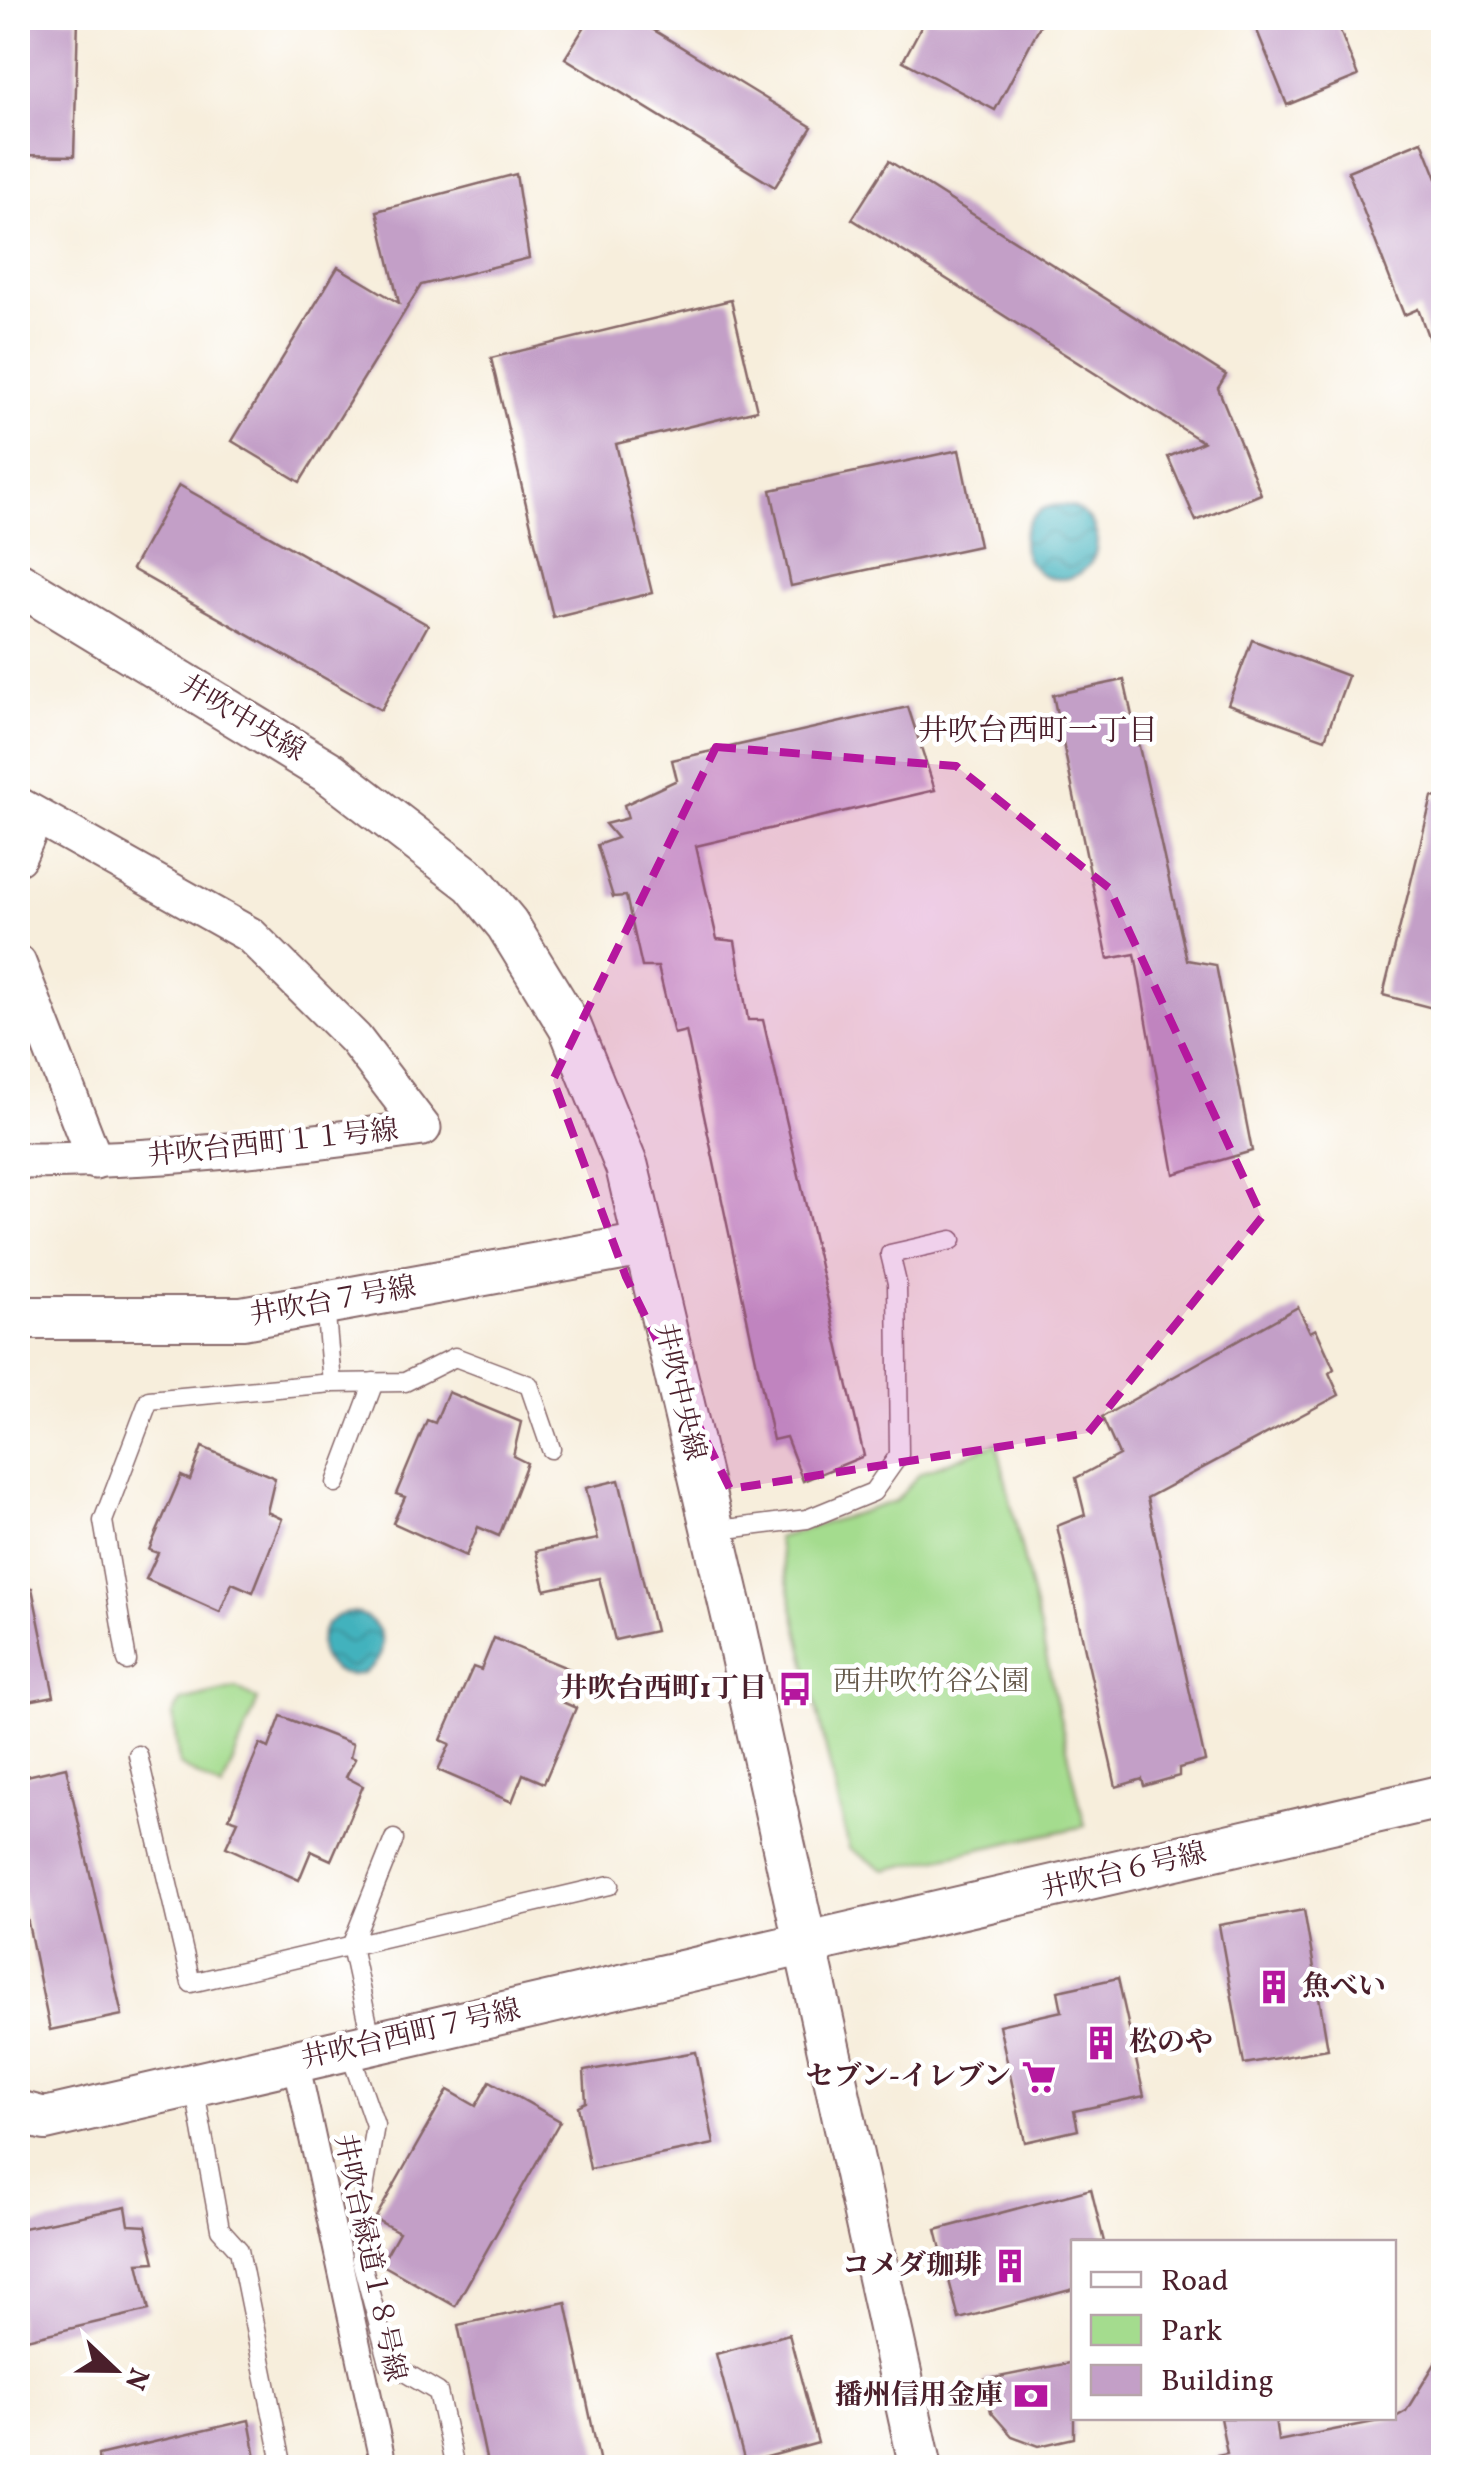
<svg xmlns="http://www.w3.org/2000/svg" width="1461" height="2485" viewBox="0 0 1461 2485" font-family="Vollkorn,'Noto Serif JP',serif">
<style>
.green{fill:#a4dc8e;stroke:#777e5c;stroke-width:2.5}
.water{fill:url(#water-waves);stroke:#466874;stroke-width:2.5}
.building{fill:#c39fc7}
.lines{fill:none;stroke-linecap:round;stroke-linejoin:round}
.service-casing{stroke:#876769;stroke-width:21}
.pedestrian-casing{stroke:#876769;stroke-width:29}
.minor-casing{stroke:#876769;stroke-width:39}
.tertiary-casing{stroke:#876769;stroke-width:46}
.service{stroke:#fff;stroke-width:18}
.pedestrian{stroke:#fff;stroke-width:25}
.minor{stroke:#fff;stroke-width:35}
.tertiary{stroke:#fff;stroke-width:42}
.marked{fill:#b5179e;fill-opacity:0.2;stroke:#b5179e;stroke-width:8;stroke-dasharray:20 12;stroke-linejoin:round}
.labels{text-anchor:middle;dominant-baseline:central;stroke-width:9;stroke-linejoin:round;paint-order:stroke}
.street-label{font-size:28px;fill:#4a1f2b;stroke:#fff}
.park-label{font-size:28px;fill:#655849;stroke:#fff}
.poi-label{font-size:28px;font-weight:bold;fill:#4a1f2b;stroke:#fff;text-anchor:end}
.neighbourhood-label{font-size:30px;fill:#4a1f2b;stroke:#fff}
</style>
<defs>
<pattern id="water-waves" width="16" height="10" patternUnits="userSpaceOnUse" patternTransform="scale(2.5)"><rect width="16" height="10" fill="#43b2bd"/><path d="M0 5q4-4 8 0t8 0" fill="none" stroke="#3a909a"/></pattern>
</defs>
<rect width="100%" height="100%" fill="#fff"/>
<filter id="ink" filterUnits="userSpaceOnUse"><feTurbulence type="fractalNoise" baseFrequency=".01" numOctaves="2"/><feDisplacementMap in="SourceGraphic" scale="20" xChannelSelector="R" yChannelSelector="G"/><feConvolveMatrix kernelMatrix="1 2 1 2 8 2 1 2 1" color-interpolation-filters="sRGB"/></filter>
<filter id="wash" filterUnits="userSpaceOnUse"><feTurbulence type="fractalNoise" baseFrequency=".0048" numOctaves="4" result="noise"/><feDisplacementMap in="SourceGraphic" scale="40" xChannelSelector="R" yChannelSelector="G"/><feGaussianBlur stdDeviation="2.25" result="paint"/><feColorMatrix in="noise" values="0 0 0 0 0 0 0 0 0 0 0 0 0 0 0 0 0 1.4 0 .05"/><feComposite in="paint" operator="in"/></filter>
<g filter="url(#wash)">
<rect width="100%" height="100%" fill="#f7eedc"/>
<g class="green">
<polygon points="997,1443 1085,1826 885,1870 849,1848 777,1538 896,1501 920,1473"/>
<polygon points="236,1688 258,1700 222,1789 179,1765 173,1715 181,1701"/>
</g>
<g class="water">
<circle cx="1060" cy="542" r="37"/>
<circle cx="351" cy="1644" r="31"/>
</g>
<g id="blocks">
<g class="building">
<polygon points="18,18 78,18 74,156 18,155"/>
<polygon points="590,18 634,18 812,127 775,187 565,58"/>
<polygon points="926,18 1044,18 995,110 903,61"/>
<polygon points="1252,18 1335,18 1358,76 1287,105"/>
<polygon points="1422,141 1444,196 1444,368 1440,369 1418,309 1404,315 1348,171"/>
<polygon points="889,161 1226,375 1218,388 1261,494 1196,521 1168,457 1203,442 852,219"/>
<polygon points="516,174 529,258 421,285 300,482 232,441 338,267 399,303 377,211"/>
<polygon points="731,300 757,410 616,444 652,593 553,617 491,358"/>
<polygon points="959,450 979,546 791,586 771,490"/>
<polygon points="179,485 428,625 381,710 132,569"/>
<polygon points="1252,640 1348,676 1325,739 1228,704"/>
<polygon points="1124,680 1187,960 1216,965 1252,1151 1174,1174 1135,954 1108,959 1053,695"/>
<polygon points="908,707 935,790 696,846 717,939 735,941 748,1020 763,1020 864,1456 803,1481 786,1437 773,1440 686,1031 674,1034 658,967 642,967 626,896 613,897 597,845 617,838 605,824 628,818 624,805 677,780 672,760"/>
<polygon points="1432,797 1444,799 1444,1011 1383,995"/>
<polygon points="1298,1307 1310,1332 1316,1329 1334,1369 1329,1373 1339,1395 1147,1498 1205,1761 1179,1768 1179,1776 1144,1786 1142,1779 1116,1787 1057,1526 1085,1515 1076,1478 1119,1455 1102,1417"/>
<polygon points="448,1392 521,1422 513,1456 527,1463 499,1536 478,1527 466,1556 393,1523 405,1497 396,1494 427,1420 435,1423"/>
<polygon points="202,1447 275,1478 267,1512 282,1519 253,1592 232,1583 220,1612 146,1579 158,1553 149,1550 181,1476 190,1480"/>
<polygon points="619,1480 655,1631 615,1640 599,1578 545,1590 536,1551 598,1539 586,1488"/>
<polygon points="32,1588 54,1696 18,1703 18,1589"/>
<polygon points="494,1638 572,1670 558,1700 576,1708 544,1783 523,1774 512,1802 438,1770 450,1744 441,1740 473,1667 481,1670"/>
<polygon points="281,1716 353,1744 350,1757 355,1759 346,1777 363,1786 331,1860 311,1851 299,1880 226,1847 238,1821 229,1818 260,1744 269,1748"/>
<polygon points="66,1767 122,2015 50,2030 18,1874 18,1778"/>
<polygon points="1304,1910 1328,2049 1244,2064 1219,1925"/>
<polygon points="1118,1978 1144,2096 1074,2111 1078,2130 1025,2142 999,2025 1062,2011 1058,1991"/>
<polygon points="696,2052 714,2144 590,2169 578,2106 586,2102 584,2071"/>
<polygon points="490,2081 560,2121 455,2306 381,2264 399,2232 375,2219 448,2090 476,2106"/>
<polygon points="1091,2189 1104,2242 1074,2242 1074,2289 959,2319 936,2230"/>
<polygon points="126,2207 129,2225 146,2226 155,2262 138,2263 149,2310 18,2341 18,2229"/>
<polygon points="566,2302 601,2468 488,2468 458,2325"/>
<polygon points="789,2334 818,2443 745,2463 716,2354"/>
<polygon points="1444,2349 1444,2468 1219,2468 1217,2455 1227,2453 1220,2418 1275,2418 1278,2441 1394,2418 1406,2411"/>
<polygon points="1074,2362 1074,2438 1039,2446 1012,2436 991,2412 984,2380"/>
<polygon points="249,2420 258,2468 99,2468 98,2455"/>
</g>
</g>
</g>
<g filter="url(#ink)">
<use href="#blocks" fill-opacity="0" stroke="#876769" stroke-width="2.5"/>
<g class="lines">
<g class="service-casing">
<g id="service">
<polyline points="325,1304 332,1383"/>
<polyline points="336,1483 374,1382"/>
<polyline points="711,1531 807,1519 873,1492 899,1455 897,1283 890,1254 952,1240"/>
<polyline points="127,1661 103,1521 149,1400 332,1383 405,1382 455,1357 529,1385 551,1449"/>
<polyline points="138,1755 191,1983 610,1885"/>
<polyline points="372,2043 351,1946 394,1839"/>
<polyline points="349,2050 375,2125 359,2219 361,2260 389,2363 438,2392 455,2468"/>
<polyline points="194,2085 220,2229 239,2250 283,2468"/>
</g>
</g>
<g class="pedestrian-casing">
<polyline id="pedestrian" points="296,2062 384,2468"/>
</g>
<g class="minor-casing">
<g id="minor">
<path d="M18,805L250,935L355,1039L423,1128C288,1147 154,1161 18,1161"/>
<polyline points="18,857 36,816"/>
<polyline points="18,963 95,1161"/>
</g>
</g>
<g class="tertiary-casing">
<g id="tertiary">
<polyline points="18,583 330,773 473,883 507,924 570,1027 627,1167 733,1616 921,2468"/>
<polyline points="18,1318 242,1318 644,1245"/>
<polyline points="18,2112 45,2119 1444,1796"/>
</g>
</g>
<use href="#service" class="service"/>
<use href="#pedestrian" class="pedestrian"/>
<use href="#minor" class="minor"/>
<use href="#tertiary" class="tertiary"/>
</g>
</g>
<path class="marked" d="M716,747L956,766L1109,888L1262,1217L1088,1433L730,1489L626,1277L553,1080Z"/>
<defs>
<g id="bus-bare" transform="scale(2.7)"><path d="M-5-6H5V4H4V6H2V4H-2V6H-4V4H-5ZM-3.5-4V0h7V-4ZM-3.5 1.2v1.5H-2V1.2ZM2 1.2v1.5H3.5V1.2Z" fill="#b5179e" stroke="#fff" stroke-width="2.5" paint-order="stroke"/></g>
<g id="building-bare" transform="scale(2.7)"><path d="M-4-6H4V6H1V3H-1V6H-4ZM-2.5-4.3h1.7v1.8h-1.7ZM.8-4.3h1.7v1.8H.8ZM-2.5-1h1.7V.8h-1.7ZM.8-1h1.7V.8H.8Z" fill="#b5179e" stroke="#fff" stroke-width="2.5" paint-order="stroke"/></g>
<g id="supermarket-bare" transform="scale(2.7)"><path d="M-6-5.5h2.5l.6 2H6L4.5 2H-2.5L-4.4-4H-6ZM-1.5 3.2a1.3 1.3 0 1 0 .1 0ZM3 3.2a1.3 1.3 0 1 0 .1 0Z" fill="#b5179e" stroke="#fff" stroke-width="2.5" paint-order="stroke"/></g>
<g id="bank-bare" transform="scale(2.7)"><path d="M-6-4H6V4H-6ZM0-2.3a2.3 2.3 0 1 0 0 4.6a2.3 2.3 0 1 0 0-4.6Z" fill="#b5179e" stroke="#fff" stroke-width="2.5" paint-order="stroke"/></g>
</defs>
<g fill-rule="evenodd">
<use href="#bus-bare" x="795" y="1689"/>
<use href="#building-bare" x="1274" y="1987"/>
<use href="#building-bare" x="1101" y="2043"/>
<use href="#supermarket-bare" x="1039" y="2077"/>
<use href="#building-bare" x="1010" y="2266"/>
<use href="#bank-bare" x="1031" y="2396"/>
</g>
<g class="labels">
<g class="street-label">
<text transform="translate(242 719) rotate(31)">井吹中央線</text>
<text transform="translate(273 1144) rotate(-6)">井吹台西町１１号線</text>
<text transform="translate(333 1302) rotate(-10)">井吹台７号線</text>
<text transform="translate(679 1392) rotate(77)">井吹中央線</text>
<text transform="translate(1124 1872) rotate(-13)">井吹台６号線</text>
<text transform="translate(411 2035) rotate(-13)">井吹台西町７号線</text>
<text transform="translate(369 2258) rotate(78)">井吹台緑道１８号線</text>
</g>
<g class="park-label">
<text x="931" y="1682">西井吹竹谷公園</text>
</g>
<g class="poi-label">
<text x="767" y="1689">井吹台西町1丁目</text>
<text x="1302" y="1987" text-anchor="start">魚べい</text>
<text x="1129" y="2043" text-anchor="start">松のや</text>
<text x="1011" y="2077">セブン-イレブン</text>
<text x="982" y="2266">コメダ珈琲</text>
<text x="1003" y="2396">播州信用金庫</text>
</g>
<g class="neighbourhood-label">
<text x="1038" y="732">井吹台西町一丁目</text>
</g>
</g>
<rect width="1461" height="2485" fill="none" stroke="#fff" stroke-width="60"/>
<rect x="1071" y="2240" width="325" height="180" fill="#ffffff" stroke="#b7a5aa" stroke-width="2.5"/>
<rect x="1091" y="2272" width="50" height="15" fill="#ffffff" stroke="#b7a5aa" stroke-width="2.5"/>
<text x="1161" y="2290" font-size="30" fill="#4a1f2b">Road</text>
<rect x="1091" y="2315" width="50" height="30" fill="#a4dc8e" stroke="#b7a5aa" stroke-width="2.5"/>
<text x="1161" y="2340" font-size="30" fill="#4a1f2b">Park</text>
<rect x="1091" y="2365" width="50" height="30" fill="#c39fc7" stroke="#b7a5aa" stroke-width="2.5"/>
<text x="1161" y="2390" font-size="30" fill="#4a1f2b">Building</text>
<g transform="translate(115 2370) rotate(112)" stroke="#ffffff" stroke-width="8" paint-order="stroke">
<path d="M0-8L18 38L0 25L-18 38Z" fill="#4a1f2b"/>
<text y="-15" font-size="28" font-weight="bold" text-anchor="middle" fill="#4a1f2b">N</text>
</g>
</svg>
